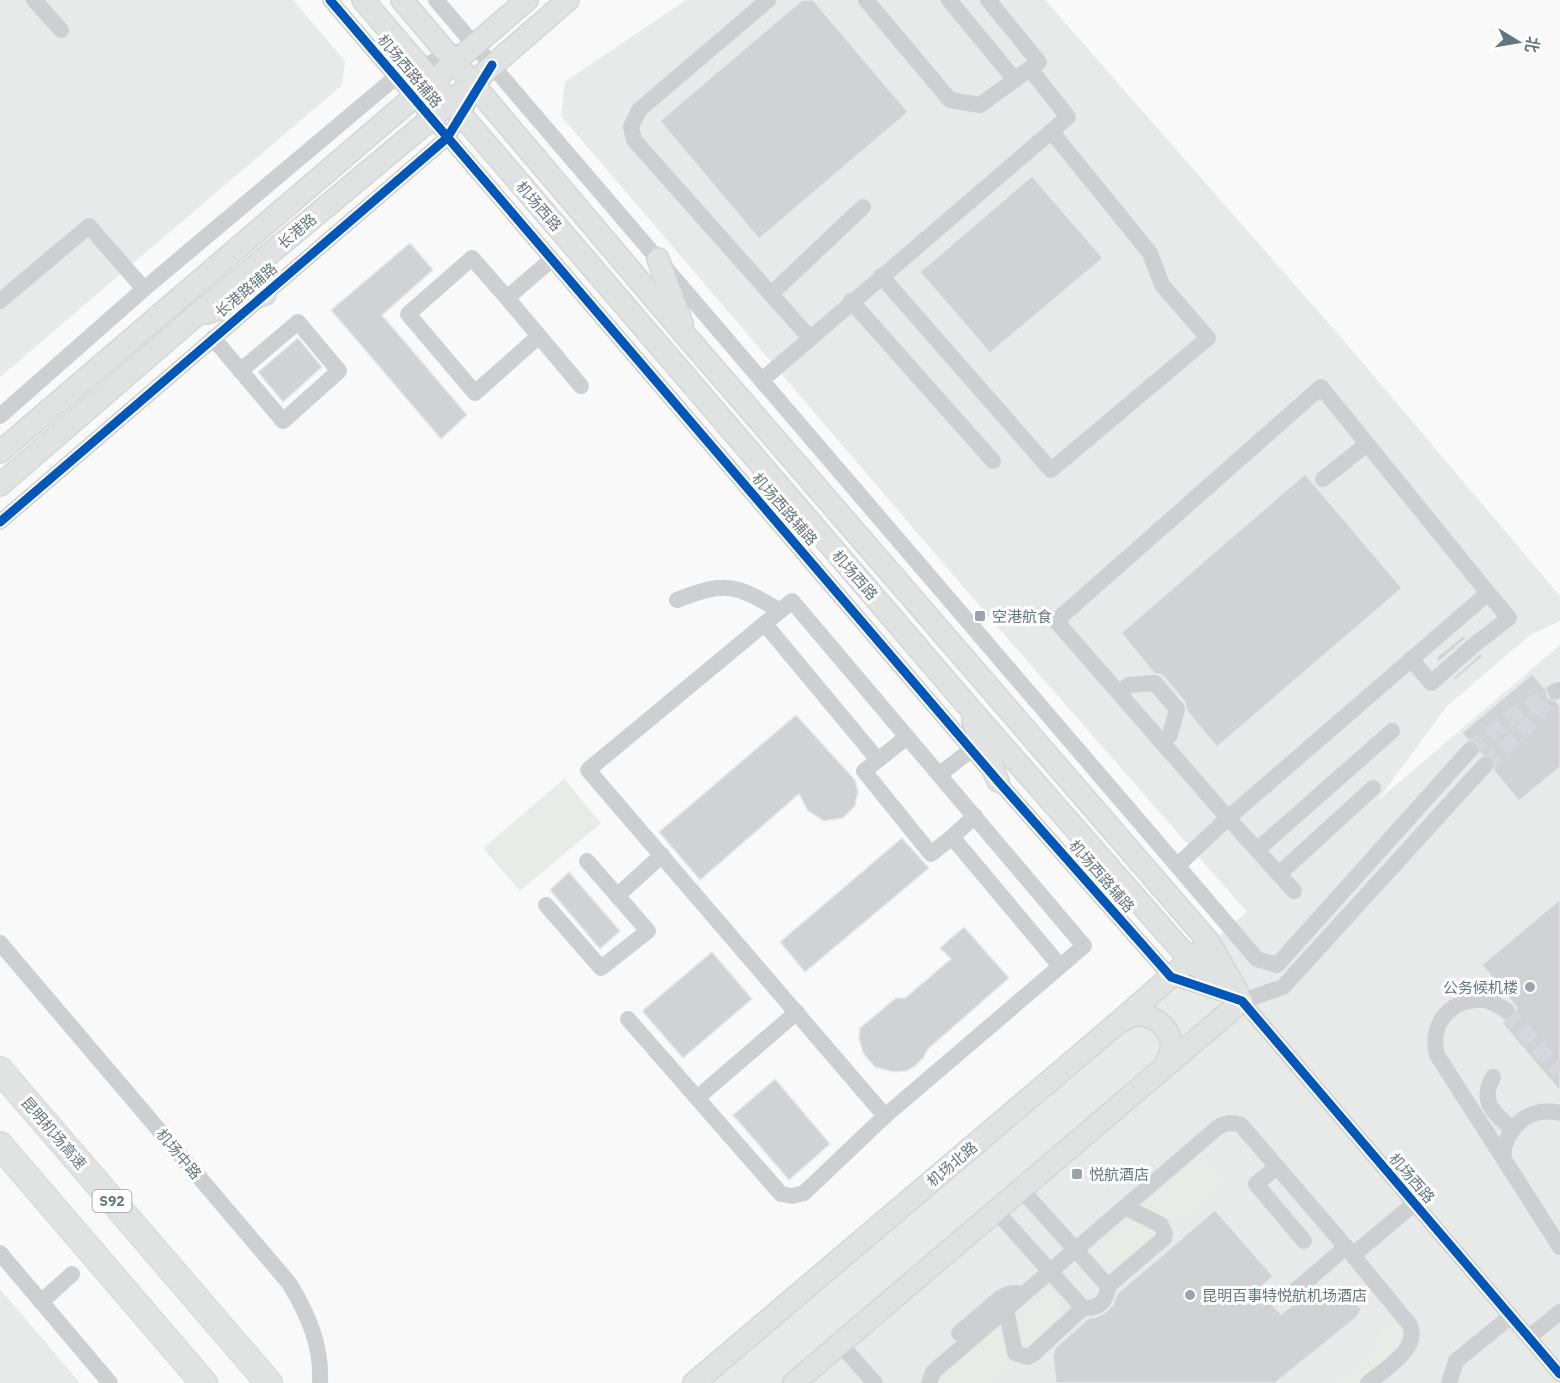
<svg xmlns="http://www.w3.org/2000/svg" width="1560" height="1383" viewBox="0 0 1560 1383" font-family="'IBM Plex Sans','Noto Sans SC',sans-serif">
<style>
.built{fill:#e8e9e9}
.green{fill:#e8ebe6}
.building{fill:#d0d2d3;stroke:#e8e8e8;stroke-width:1.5}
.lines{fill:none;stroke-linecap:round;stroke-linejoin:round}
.minor-tunnel{stroke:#d4d8dc;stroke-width:16;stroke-dasharray:16 8;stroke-linecap:butt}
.major-casing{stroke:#d5d6d7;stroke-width:24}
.highway-casing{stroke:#d5d6d6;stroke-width:28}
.minor{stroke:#cecfd0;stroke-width:16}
.major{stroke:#e1e2e2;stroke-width:21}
.highway{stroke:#e1e2e2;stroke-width:26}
.cycleway-casing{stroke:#fff;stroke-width:13}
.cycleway{stroke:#0057b8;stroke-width:9}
.poi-dot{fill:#99a4ac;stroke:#fff;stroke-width:2}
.labels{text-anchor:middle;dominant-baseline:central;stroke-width:6;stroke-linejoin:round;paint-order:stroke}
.shield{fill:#fff;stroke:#939fa8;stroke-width:1.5}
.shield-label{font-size:14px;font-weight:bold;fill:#657683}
.street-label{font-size:15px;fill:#657683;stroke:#fff}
.poi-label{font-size:15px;fill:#657683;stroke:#fff;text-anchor:start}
</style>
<rect width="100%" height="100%" fill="#f9f9f9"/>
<g class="built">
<polygon points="0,0 293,0 345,61 342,85 0,377"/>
<polygon points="686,0 1045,0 1345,342 1560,596 1560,621 1530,635 1447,706 1377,801 1560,645 1560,1383 689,1383 1247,912 1002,632 561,116 565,82"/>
<polygon points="0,1289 80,1383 0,1383"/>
</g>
<g class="green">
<polygon points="564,779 601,823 520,891 483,848"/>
<path d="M1199,1151L1226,1182C1199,1206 1181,1235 1143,1208V1200Z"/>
<polygon points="1126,1221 1151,1227 1157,1233 1121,1267 1097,1262 1092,1257 1093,1248"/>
<path d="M1049,1291L1055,1294C1056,1300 1060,1308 1059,1314C1058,1323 1032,1346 1024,1345C1006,1327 1029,1295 1049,1291Z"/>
<polygon points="1387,1323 1400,1324 1404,1328 1401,1347 1359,1383 1332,1383 1374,1353 1381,1326"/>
<polygon points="998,1330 1004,1335 1008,1363 1002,1371 987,1383 938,1383 940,1376 994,1331"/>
</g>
<g class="building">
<polygon points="802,0 813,0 908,112 759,239 660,121"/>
<polygon points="1032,176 1103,258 990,353 920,272"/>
<polygon points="410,243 433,270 382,315 467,415 441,439 331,310"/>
<polygon points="298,338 322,367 283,402 258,372"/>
<polygon points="1305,474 1402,588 1217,747 1187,711 1185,702 1163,676 1154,673 1121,633"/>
<polygon points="1464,635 1466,638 1439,662 1436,658"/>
<polygon points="1480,654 1483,656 1455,680 1453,678"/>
<polygon points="1532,674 1546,690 1548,698 1556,701 1560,706 1560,767 1519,801 1494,771 1495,762 1492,758 1487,755 1481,755 1477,743 1468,740 1462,733"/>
<polygon points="796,715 855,780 858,791 855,806 843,818 824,821 808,811 799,794 700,880 659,832"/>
<polygon points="902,838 929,868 805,972 780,942"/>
<polygon points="569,872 620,931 600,949 550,890"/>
<polygon points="1560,899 1560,1091 1501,1022 1512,1019 1517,1008 1482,965"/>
<polygon points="964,927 1009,978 928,1049 923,1058 914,1067 906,1071 893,1072 875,1067 863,1053 859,1038 860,1028 896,998 905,998 951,959 940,948"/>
<polygon points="712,952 752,999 683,1058 642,1011"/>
<polygon points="775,1079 830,1144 789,1180 733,1115"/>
<polygon points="1215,1210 1273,1276 1259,1289 1281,1314 1315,1288 1355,1302 1361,1309 1357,1317 1275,1383 1056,1383 1053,1356 1055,1348 1089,1318 1097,1317 1107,1311 1113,1305 1117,1294"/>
</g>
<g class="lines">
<g class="minor-tunnel">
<polyline points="1470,750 1512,716 1556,691"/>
<polyline points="1485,765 1524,730 1547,701"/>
<polyline points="1506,1010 1560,1073"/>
</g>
<g class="major-casing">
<g id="major">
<polyline points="363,0 966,704 1190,960 1242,1001"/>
<polyline points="402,0 687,337 1209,942 1238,993"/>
<polyline points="658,259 682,323"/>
<polyline points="206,313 265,294"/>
<polyline points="0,452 527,0"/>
<polyline points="0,485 194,317 431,119 568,0"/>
<polyline points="973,721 998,781"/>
<path d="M1122,1021C1126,1019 1131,1016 1135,1015C1151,1013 1168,1026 1171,1041C1173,1051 1168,1060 1163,1068"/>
<polyline points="694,1383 1120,1021 1200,951"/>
<polyline points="794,1383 1242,1001"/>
</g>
</g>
<g class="highway-casing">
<g id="highway">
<polyline points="0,1070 269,1383"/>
<polyline points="0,1145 204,1383"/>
</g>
</g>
<g class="minor">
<polyline points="34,0 61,30"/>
<polyline points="330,0 998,781 1171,977 1231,997"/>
<polyline points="436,0 1257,959 1277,965 1470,750"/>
<polyline points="768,0 639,110 631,127 634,140 809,337"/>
<polyline points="866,0 950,100 980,105 1039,62 988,0"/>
<polyline points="949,0 1015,80"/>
<polyline points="881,276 1051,470 1208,338 1162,285 1150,253 1051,131"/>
<polyline points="771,294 863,207"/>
<polyline points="507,298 539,336 475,393 408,314 472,258 507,298 551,260"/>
<polyline points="0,301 89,226 144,289"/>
<polyline points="851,301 993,461"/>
<polyline points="539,336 581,386"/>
<polyline points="213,338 283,421 339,371 298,322 240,371"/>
<polyline points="762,380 1068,117 1030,69"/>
<polyline points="0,416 144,289 396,77 457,52"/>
<polyline points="1323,479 1367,444"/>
<polyline points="0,522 447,138 484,79"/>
<path d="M677,600C725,581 736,584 780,611"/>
<polygon points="792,601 1084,946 885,1116 588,770"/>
<polyline points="765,624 878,760 907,737"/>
<polyline points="1411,659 1431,683 1474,645 1509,618 1488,593"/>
<polyline points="1556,691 1560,690"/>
<polyline points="1119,693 1129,685 1155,683 1177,709 1170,735 1162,742"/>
<polyline points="878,760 864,771 931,854 952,837"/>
<polyline points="940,774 972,749"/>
<polyline points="975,816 952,837 1060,966"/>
<polyline points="1257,850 1392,731"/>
<polyline points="1178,865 1228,818 1056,621 1321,387 1488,593 1228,818 1294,891"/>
<polyline points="1279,874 1373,788"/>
<polyline points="617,896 662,855"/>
<polyline points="546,905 601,968 648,931 587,861"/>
<path d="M0,943L289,1283C308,1314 322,1346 320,1383"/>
<polyline points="1242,1001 1560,1374"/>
<polyline points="1242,1001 1283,987 1485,765"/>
<path d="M1506,1010C1499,1006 1492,1001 1484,1000C1451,998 1429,1023 1437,1055L1560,1247"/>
<polyline points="628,1019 781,1194 792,1196 804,1193 885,1116"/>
<path d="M1493,1077C1479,1102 1494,1113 1512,1129"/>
<polyline points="697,1098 797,1012"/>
<path d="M1503,1156C1506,1126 1530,1106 1560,1113"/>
<polyline points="1277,1167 1256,1184 1304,1241"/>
<path d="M996,1211L1083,1308C1099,1309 1107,1301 1108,1286L1021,1189"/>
<polyline points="0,1253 110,1383"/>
<polyline points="1353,1255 1415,1203"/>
<polyline points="1108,1286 1164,1238 1165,1234 1161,1225 1125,1207"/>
<polyline points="1288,1297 1346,1247"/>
<polyline points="41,1302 72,1274"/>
<polyline points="1006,1309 1015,1353 1027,1357 1033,1354 1083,1308"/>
<polyline points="959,1333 1000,1298 1008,1294 1017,1293"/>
<polyline points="1529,1337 1560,1312"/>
<polyline points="840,1344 875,1383"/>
<path d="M929,1383L933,1372L1217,1128C1226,1122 1231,1122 1241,1125L1346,1247L1410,1325C1420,1349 1385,1369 1368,1383"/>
<polyline points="1449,1383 1456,1361 1511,1316"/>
</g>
<use href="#major" class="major"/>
<use href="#highway" class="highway"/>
<g class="cycleway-casing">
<g id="cycleway">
<polyline points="330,0 998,781 1171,977 1242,1001 1560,1374"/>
<polyline points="0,522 447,138 492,65"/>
</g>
</g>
<use href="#cycleway" class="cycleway"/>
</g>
<g class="poi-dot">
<rect x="974" y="610" width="12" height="12" rx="3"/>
<circle cx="1530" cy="987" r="6"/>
<rect x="1071" y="1168" width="12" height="12" rx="3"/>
<circle cx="1190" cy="1295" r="6"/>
</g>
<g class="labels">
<rect class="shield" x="92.5" y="1190" width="39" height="22" rx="4.5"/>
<g class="shield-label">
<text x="112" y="1201">S92</text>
</g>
<g class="street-label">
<text transform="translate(410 71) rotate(50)">机场西路辅路</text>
<text transform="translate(539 206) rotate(49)">机场西路</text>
<text transform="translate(297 231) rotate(-40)">长港路</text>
<text transform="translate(246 290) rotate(-40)">长港路辅路</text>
<text transform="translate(785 509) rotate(49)">机场西路辅路</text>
<text transform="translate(855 575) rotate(49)">机场西路</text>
<text transform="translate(1102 876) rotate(49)">机场西路辅路</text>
<text transform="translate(54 1133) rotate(49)">昆明机场高速</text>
<text transform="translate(179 1154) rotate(50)">机场中路</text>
<text transform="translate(952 1164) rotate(-40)">机场北路</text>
<text transform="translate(1412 1178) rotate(49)">机场西路</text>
</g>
<g class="poi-label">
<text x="992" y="616">空港航食</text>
<text x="1518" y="987" text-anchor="end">公务候机楼</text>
<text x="1089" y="1174">悦航酒店</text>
<text x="1202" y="1295">昆明百事特悦航机场酒店</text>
</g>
</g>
<g transform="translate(1518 42) rotate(101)" stroke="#ffffff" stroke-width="4.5" paint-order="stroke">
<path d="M0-4.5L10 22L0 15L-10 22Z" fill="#657683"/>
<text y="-9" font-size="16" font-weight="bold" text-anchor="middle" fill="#657683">北</text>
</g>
</svg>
